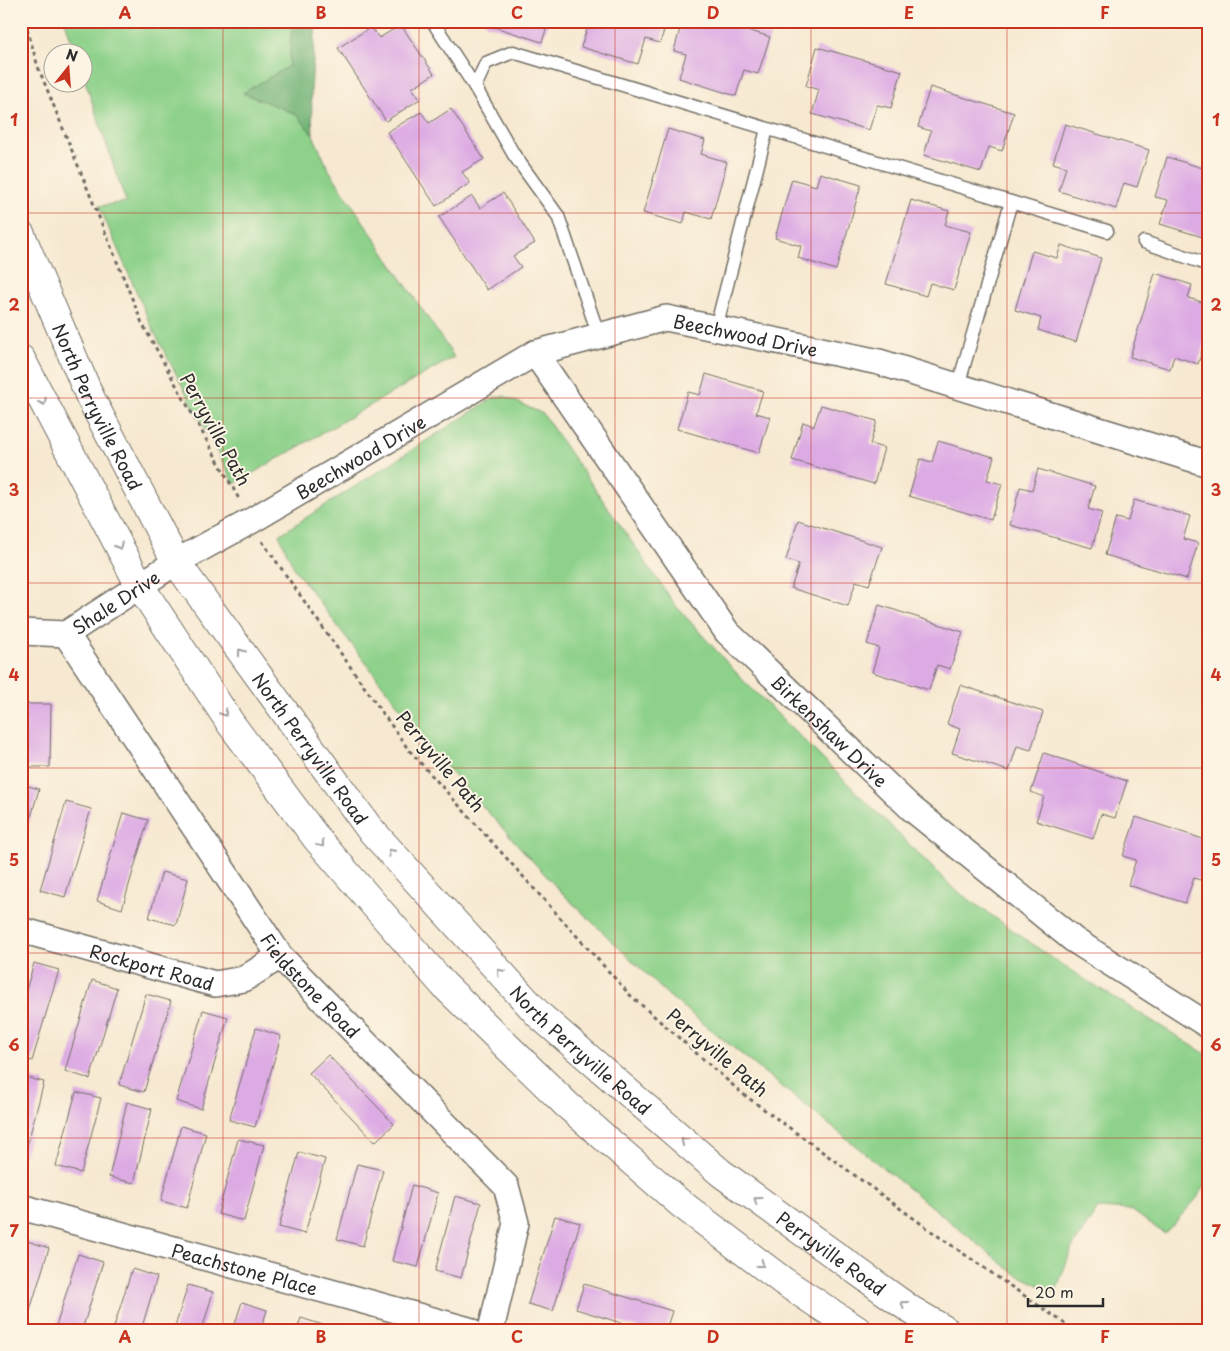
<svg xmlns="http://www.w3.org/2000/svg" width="1230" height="1351" viewBox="0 0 1230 1351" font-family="'Playpen Sans',sans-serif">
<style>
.green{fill:#8dd18a;stroke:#5c7e5a}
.forest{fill:#72b376;stroke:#4e6f50}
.building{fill:#ddabe4}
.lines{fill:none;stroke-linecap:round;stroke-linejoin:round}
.service-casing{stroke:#726e65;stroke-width:15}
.minor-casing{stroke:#726e65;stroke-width:28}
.secondary-casing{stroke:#726e65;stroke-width:30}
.path{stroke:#726e65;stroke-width:3;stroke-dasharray:4 4;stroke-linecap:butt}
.service{stroke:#fff;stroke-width:12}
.minor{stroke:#fff;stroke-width:25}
.secondary{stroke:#fff;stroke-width:28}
.oneway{stroke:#a0a0a0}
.grid{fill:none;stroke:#c8321e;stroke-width:1;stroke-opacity:0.55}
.labels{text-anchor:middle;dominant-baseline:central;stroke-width:4;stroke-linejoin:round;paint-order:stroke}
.street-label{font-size:18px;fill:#2b2b2b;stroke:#fcf5e5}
.neatline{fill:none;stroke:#c8321e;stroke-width:2}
.grid-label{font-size:16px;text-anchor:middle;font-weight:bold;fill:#c8321e}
</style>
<rect width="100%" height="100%" fill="#fcf5e5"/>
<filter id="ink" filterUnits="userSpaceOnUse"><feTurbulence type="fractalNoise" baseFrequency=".02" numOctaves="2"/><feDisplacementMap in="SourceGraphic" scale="10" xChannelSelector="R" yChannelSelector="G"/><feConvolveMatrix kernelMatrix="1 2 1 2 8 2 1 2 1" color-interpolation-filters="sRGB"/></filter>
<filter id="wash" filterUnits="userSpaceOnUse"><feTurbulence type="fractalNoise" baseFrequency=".0096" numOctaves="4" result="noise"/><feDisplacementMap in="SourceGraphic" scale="20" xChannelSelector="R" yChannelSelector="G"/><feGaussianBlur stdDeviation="1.12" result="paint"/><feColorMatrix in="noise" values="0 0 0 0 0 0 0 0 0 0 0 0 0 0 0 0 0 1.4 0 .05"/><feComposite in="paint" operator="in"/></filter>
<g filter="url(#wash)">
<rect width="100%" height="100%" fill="#f7e9d1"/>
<g class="green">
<polygon points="65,21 293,21 289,66 243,93 296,114 313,135 329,170 454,357 234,484 154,332 99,206 126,202 83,75 82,52 75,52"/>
<polygon points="504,396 543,414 676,606 742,679 954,889 1065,967 1209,1056 1209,1180 1197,1198 1165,1234 1131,1210 1098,1208 1072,1248 1055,1293 1014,1273 669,996 561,892 439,759 295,570 279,535 493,398"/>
</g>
<polygon class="forest" points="292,21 316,21 311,90 313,135 296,114 243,93 289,66"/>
<g id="blocks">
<g class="building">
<polygon points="486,21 549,21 542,42 485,24"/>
<polygon points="585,21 667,21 660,43 646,39 638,64 581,47 589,23"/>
<polygon points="682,21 718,21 770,37 758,74 744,70 736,96 679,78 686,54 674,51"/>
<polygon points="401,25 434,74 412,88 420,99 386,121 338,48 371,27 379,38"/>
<polygon points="817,47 902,71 891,108 877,105 869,130 812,114 819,90 806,86"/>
<polygon points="930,87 1014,113 1002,151 989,147 981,172 924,155 931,131 918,127"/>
<polygon points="451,109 484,159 462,172 470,183 436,206 387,132 421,112 429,123"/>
<polygon points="1065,124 1149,150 1137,187 1124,183 1116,209 1059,191 1066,167 1053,163"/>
<polygon points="668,129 705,140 701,154 727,162 711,219 686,212 683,224 643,213"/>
<polygon points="1167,157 1209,170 1209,239 1160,224 1168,200 1155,197"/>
<polygon points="820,173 861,185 836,270 798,258 801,246 775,238 792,179 816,186"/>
<polygon points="503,193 535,243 513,256 521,267 487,290 439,217 472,196 480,208"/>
<polygon points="911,200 949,211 945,225 971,232 954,290 930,283 926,296 886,284"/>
<polygon points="1061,245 1101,258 1076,342 1038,330 1041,318 1015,310 1032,251 1057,258"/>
<polygon points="1155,273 1192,285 1188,298 1209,304 1209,327 1198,364 1174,356 1170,369 1130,357"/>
<polygon points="706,374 763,391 756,413 770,417 759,453 677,429 688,392 700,395"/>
<polygon points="821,405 877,421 870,444 884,448 874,484 792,460 803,422 814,426"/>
<polygon points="938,441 994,457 987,480 1002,484 991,520 909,496 920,459 932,462"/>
<polygon points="1038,469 1095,486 1088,509 1102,513 1092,548 1010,525 1020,487 1032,490"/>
<polygon points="1134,500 1190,516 1183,539 1198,543 1187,579 1105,555 1116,518 1128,521"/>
<polygon points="798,520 882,547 869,585 856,581 848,606 791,588 799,564 786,560"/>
<polygon points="1208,564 1209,564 1209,584 1203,582"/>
<polygon points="879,605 963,632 950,669 937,665 929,690 872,672 879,648 867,644"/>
<polygon points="960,685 1043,712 1031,750 1017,746 1009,771 952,753 960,729 947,724"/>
<polygon points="22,704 51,704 50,767 21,767"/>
<polygon points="1044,753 1127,781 1115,818 1101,814 1093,839 1036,821 1044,797 1031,792"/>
<polygon points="21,784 39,789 22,848 21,848"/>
<polygon points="66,802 91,809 65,897 40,890"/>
<polygon points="123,813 148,820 122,909 97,901"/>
<polygon points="1136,817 1209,841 1207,882 1194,878 1185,903 1128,885 1136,860 1123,856"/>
<polygon points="162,872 188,879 176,925 149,918"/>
<polygon points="34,963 59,970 32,1061 21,1058 21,1007"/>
<polygon points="92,980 117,988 90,1079 65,1071"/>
<polygon points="146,994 171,1001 144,1092 119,1085"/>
<polygon points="203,1010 228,1017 201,1109 176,1101"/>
<polygon points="256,1028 281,1036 255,1127 229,1120"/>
<polygon points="328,1055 394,1124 375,1142 309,1073"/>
<polygon points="21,1076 44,1082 24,1157 21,1156"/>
<polygon points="76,1092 101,1098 81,1173 56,1166"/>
<polygon points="127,1102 152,1109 134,1183 109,1177"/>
<polygon points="181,1126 206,1133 187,1208 161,1201"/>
<polygon points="238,1139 264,1145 244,1221 218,1214"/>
<polygon points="299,1152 325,1159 305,1234 279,1227"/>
<polygon points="357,1164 383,1170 363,1246 337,1239"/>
<polygon points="412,1185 438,1193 418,1267 392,1261"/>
<polygon points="455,1196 481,1203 461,1278 435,1271"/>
<polygon points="555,1216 580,1223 553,1311 528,1304"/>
<polygon points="24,1240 49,1248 24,1330 21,1330 21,1248"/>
<polygon points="78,1254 103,1262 82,1330 55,1330"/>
<polygon points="132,1269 157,1277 141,1330 113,1330"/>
<polygon points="584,1284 672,1311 666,1330 644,1330 576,1309"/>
<polygon points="188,1285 213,1292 202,1330 174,1330"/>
<polygon points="242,1302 267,1310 261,1330 233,1330"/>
<polygon points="301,1318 326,1326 325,1330 297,1330"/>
</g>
</g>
</g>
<g filter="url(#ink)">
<use href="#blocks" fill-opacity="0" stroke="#726e65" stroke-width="1"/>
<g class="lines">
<g class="service-casing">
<g id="service">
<polyline points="435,25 475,87 514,155 558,216 599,336"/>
<polyline points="475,87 486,63 513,52 1107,231"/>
<polyline points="1144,242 1209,265"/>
<polyline points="716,328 767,129"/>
<polyline points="958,386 1011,202"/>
</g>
</g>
<g class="minor-casing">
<g id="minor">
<path id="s1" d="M535,353L727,632L911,808L1074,940L1209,1026"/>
<path id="s2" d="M21,632L66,634L176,562L251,521L535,353L666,318L879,362L1209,464"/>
<path id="s3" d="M66,634L280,956L506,1186L516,1223L491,1330"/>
<path id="s4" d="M21,930L215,984L244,979L280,956"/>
<path id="s5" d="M21,1207L469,1330"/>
</g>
</g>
<g class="secondary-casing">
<g id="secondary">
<path id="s6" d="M21,235L90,397L176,562L369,828L539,1015L721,1173L911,1310L945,1330"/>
<polyline points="21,359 140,586 231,724 317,839 443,984 567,1105 680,1203 783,1281 857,1330"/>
</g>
</g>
<g class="path">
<polyline points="25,21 38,67 142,323 239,499"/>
<polyline points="262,541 408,749 630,995 743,1094 938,1236 1074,1330"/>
</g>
<use href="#service" class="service"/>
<use href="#minor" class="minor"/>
<use href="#secondary" class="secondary"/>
</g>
<defs><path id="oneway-chevron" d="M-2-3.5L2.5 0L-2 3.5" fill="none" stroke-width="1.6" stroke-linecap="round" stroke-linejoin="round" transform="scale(1.25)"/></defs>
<g class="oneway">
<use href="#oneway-chevron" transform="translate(43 402) rotate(62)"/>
<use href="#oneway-chevron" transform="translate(119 546) rotate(62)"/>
<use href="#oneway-chevron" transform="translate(241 652) rotate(-126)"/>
<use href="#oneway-chevron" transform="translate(224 713) rotate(57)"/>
<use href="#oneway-chevron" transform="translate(321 844) rotate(50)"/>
<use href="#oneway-chevron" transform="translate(391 852) rotate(-132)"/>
<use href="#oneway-chevron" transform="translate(500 972) rotate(-132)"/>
<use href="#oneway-chevron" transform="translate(684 1141) rotate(-139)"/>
<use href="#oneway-chevron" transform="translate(757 1200) rotate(-144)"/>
<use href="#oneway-chevron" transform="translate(761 1264) rotate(37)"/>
<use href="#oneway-chevron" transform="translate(904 1304) rotate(-144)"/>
</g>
</g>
<path class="grid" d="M223,21V1330M419,21V1330M615,21V1330M811,21V1330M1007,21V1330M21,213H1209M21,398H1209M21,583H1209M21,768H1209M21,953H1209M21,1138H1209"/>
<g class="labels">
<g class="street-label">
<text stroke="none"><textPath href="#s2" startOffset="809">Beechwood Drive</textPath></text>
<text stroke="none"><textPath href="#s6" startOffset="188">North Perryville Road</textPath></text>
<text transform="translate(216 429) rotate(61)">Perryville Path</text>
<text stroke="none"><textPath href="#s2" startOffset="389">Beechwood Drive</textPath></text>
<text stroke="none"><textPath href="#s2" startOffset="104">Shale Drive</textPath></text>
<text stroke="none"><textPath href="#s1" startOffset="481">Birkenshaw Drive</textPath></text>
<text stroke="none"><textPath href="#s6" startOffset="592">North Perryville Road</textPath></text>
<text transform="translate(441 761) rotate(50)">Perryville Path</text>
<text stroke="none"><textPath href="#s4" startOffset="136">Rockport Road</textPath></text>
<text stroke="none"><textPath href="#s3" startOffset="429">Fieldstone Road</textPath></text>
<text stroke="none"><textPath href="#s6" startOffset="998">North Perryville Road</textPath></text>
<text transform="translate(718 1052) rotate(40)">Perryville Path</text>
<text stroke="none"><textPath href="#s6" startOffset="1321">Perryville Road</textPath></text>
<text stroke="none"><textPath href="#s5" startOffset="232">Peachstone Place</textPath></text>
</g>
</g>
<rect width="1230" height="1351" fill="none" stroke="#fcf5e5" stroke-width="55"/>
<g transform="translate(68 68) rotate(17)"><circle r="24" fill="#fcf5e5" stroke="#a8a49b"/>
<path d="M0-4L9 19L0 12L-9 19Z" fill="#c8321e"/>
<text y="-8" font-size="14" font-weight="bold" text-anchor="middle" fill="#2b2b2b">N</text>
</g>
<path d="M1028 1298v8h75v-8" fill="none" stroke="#2b2b2b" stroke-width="2.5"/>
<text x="1035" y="1298" font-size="15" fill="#2b2b2b" stroke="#fcf5e5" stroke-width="4" paint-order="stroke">20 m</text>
<rect x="28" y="28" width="1174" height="1296" class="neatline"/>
<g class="grid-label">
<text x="125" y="19">A</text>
<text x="321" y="19">B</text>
<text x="517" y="19">C</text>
<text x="713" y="19">D</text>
<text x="909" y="19">E</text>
<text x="1105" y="19">F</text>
<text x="14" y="126">1</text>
<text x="1216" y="126">1</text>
<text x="14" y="311">2</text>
<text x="1216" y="311">2</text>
<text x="14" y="496">3</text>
<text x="1216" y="496">3</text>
<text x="14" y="681">4</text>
<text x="1216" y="681">4</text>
<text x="14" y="866">5</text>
<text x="1216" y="866">5</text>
<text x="14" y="1051">6</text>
<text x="1216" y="1051">6</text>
<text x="14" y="1237">7</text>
<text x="1216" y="1237">7</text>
<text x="125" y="1343">A</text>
<text x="321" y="1343">B</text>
<text x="517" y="1343">C</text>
<text x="713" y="1343">D</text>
<text x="909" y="1343">E</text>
<text x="1105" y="1343">F</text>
</g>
</svg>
